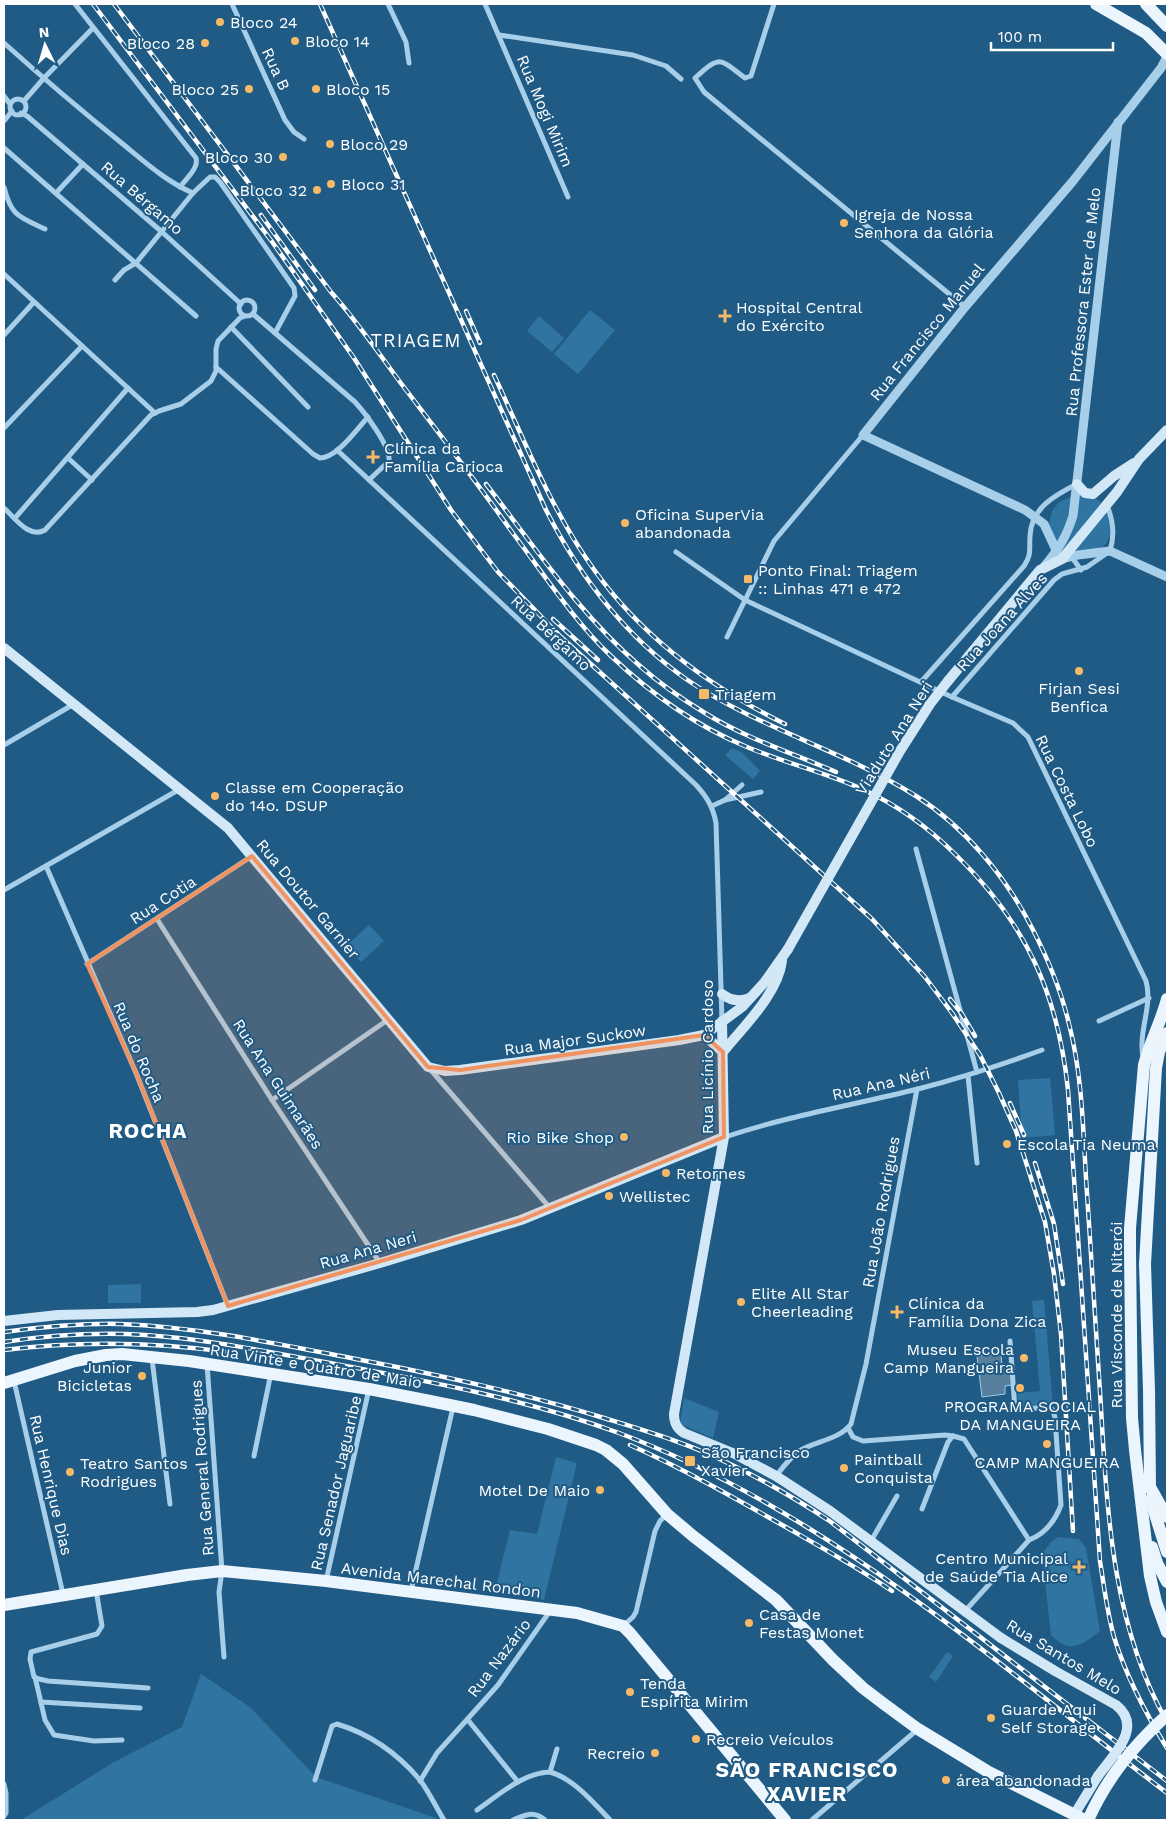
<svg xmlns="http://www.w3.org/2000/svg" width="1171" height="1824" viewBox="0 0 1171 1824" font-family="'Work Sans',sans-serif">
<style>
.green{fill:#3074a1}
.water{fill:#557f9c;stroke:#9ccceb}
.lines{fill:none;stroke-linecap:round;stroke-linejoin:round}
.minor{stroke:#a8cfe9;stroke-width:5}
.tertiary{stroke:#a8cfe9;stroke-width:9}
.secondary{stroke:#d3e8f7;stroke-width:10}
.primary{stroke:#ebf5fe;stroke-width:12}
.rail-casing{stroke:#fff;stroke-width:4.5}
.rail{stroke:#205b85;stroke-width:2.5;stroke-dasharray:8;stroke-linecap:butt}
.secondary-bridge{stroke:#d3e8f7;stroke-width:10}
.primary-bridge{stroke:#ebf5fe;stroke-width:12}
.marked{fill:#f09361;fill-opacity:0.2;stroke:#f09361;stroke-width:4;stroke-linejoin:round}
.poi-dot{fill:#f7b868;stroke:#205b85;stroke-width:2}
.labels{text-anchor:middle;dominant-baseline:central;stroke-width:4;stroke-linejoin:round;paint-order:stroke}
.poi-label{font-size:16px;fill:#fff;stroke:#205b85;text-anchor:start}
.street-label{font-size:16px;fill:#fff;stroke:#205b85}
.quarter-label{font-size:19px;letter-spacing:1px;fill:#fff;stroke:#205b85}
.district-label{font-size:21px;font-weight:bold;letter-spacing:1px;fill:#fff;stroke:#205b85}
</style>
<rect width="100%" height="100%" fill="#205b85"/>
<g class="green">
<polygon points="590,310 615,330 578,374 554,354"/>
<polygon points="539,316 564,338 552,352 527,331"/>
<polygon points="1075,495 1086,495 1094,497 1103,504 1111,521 1110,535 1106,544 1097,552 1067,554 1058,548 1049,524 1052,511 1059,502"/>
<polygon points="732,748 743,753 760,771 753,779 725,755"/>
<polygon points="369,925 384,941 361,962 346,946"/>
<polygon points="1050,1078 1055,1135 1022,1138 1018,1080"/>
<polygon points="141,1284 141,1303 108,1303 108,1285"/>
<polygon points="1044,1300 1053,1406 1019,1409 1017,1393 1040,1391 1032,1301"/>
<polygon points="684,1398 719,1412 713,1438 680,1424"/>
<polygon points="556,1457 577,1463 544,1600 495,1590 510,1530 537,1534"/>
<path d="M1058,1537L1079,1539L1086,1548L1100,1631C1081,1646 1070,1654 1051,1635L1042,1554L1051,1542Z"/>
<polygon points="947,1652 953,1656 936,1682 929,1677"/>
<polygon points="201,1674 250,1707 316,1777 436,1818 439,1820 21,1820 114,1762 182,1727"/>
</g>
<polygon class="water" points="1001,1354 1002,1366 1010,1365 1012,1385 1005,1386 1005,1394 982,1397 977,1356"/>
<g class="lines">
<g class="minor">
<path d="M75,4L196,158C199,168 186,179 180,187"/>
<polyline points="232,4 285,120 294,132 304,139"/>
<polyline points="388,4 406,42 409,63"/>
<polyline points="485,4 568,197"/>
<path d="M774,4L751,76L745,78C719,58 720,55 695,78L704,92L965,307"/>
<polyline points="499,35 633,55 666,66 681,79"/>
<path d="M4,43C43,78 83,112 124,145C146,163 167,182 193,193"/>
<polyline points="4,96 10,104"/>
<circle cx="18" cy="107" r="8"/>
<polyline points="24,101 44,78 93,28"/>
<polyline points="21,113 27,116 162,232 241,304"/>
<polyline points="4,121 12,111"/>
<polyline points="4,148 196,316"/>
<path d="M4,187C11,216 19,217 45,229"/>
<polyline points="56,193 83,164"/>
<polyline points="4,274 155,413"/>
<polyline points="115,280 124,270 136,263 193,193 210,177 215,177 220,182 294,288 295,296 275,333"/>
<circle cx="247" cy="308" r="8"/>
<path d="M253,314L355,402C365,413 391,447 389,461L369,480"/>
<polyline points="231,327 308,407"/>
<polyline points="4,335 34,302"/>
<path d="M216,367L313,454L320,458C337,458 357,429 368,417"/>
<polyline points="4,428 82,346"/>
<path d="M337,450L696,785C707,797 713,807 716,823L722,1021"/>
<polyline points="68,458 92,480"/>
<path d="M4,508C15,518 29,539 45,530L151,415L159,411L181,404L211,381L216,371V349L218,341L240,318L245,316"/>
<polyline points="15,518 128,388"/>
<path d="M676,552L745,600L952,697L1013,723L1028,737L1146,981C1153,1006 1138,1031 1143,1057"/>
<polyline points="1071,556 1081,570"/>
<polyline points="727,637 774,541 863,435"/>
<path d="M921,682L1024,566C1032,554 1029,550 1030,536C1031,508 1055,495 1077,484"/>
<path d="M952,697L1054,580L1062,574L1087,567L1110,551C1115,534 1113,521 1107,505"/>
<polyline points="4,745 74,704"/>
<polyline points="725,800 761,792"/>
<polyline points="712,806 725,800 742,785"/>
<polyline points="916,849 977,1072"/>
<polyline points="46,866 136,1073 228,1306"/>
<polyline points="4,890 180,789"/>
<polyline points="157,919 272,1100 380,1263"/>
<polyline points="87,964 252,856"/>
<polyline points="1099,1021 1149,998"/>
<polyline points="430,1069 550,1208"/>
<polyline points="968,1076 977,1163"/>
<polyline points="272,1100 389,1019"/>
<path d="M725,1137C788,1116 853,1105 918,1089C960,1078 1001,1065 1042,1050"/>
<path d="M1010,1341L1015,1410L1048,1407L1053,1410L1055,1418L1061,1505C1055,1521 1045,1534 1029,1540"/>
<polyline points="152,1359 170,1504"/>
<polyline points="207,1364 222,1571 219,1592 224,1657"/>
<polyline points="14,1381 63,1594"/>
<polyline points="848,1428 853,1437 863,1441 945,1435 953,1436 964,1439 1029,1540"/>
<polyline points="254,1456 271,1373"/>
<path d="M776,1476C783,1467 791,1456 801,1450C817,1441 840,1439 851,1424L866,1364L917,1089"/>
<polyline points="922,1509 948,1442 953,1436"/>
<polyline points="871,1541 897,1496"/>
<polyline points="326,1581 369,1389"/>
<polyline points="96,1590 102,1626 97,1634 31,1652 30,1659 34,1677 39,1679 48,1681 148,1688"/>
<polyline points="411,1591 453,1407"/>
<polyline points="965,1611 1029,1540"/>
<polyline points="623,1626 633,1617 636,1612 655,1531 660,1521 667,1514"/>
<polyline points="35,1677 45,1720 54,1735 94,1741 122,1740"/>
<polyline points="41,1702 140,1708"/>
<polyline points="468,1720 518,1782"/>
<path d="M550,1772C574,1779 593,1802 610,1820"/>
<path d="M315,1780L332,1726L337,1724C370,1734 398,1754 420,1780C429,1792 436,1807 444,1820"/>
<polyline points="420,1781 437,1753 498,1685 550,1611"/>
<polyline points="4,1784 6,1793 6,1813 4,1816"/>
<path d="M477,1810C499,1795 522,1773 550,1772L557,1749"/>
<path d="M513,1820C526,1815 533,1810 545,1820"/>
<polyline points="812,1820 918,1729"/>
</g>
<g class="tertiary">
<polyline points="1057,552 1044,524 1025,510 863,435 965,307 1073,181 1161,68 1167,57"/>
<polyline points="1062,559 1078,555 1110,551 1167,577"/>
<path d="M1043,568C1058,550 1066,538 1073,516L1118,122"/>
</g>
<g class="secondary">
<polyline points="1077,484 1085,493 1093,494 1114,476 1134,463"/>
<polyline points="4,648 228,828 428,1067 445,1071 460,1070 679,1040 704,1035 742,1007 764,983 788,949"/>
<polyline points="948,681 1040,570 1062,559 1117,492 1139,459 1167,430"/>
<path d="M722,994C731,1001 740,1002 750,998"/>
<path d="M722,1021L724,1137L674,1414C674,1422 676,1428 684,1433L735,1454L776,1476L830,1511L1001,1638"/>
<polyline points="704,1035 723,1052"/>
<path d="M723,1052C743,1027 778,994 782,961"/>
<polyline points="4,1321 58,1315 197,1312 213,1310 380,1263 521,1220 724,1137"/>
<polyline points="1074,1815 1098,1776"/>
</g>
<g class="primary">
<polyline points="1096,4 1146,33 1167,54"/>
<polyline points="1146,4 1167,26"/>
<path d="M1167,999C1161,1022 1150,1042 1144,1065L1130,1228V1251L1132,1418L1135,1450L1150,1576L1156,1602L1167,1632"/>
<polyline points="1167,1033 1159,1052 1156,1068 1145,1264 1149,1390 1150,1487 1167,1517"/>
<polyline points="4,1383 75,1361 106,1355 122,1354 189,1361 369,1389 430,1401 474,1410 548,1429 596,1445 606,1450 623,1464 667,1514 693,1536 776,1600 833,1660 863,1688 884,1704 918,1729 987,1771 1085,1820"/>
<polyline points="1152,1497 1154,1511 1167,1552"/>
<polyline points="1152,1547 1157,1563 1167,1582"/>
<polyline points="4,1605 187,1575 222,1571 326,1581 577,1613 623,1626 630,1633 785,1820"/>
</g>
<g class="rail-casing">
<g id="rail">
<polyline points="93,4 273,243 354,358 451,510 498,572 561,637 872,919 925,977 952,1013 980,1055 999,1093 1016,1131 1045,1222 1054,1274 1061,1334 1073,1531"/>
<path d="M114,4L331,292C356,320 377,351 400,382C438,432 476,481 512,532C543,573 574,621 611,656C651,694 696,726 747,747C785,763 827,773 864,790C899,806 929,828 956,855C1026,923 1058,994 1068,1090L1100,1561C1104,1586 1107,1612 1114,1637C1126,1676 1146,1714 1167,1748"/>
<path d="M320,4L546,510C579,575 625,636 686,679C757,728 843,750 916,796C965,827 1006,877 1032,928C1048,959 1061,990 1069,1024C1082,1074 1083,1127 1086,1178C1091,1250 1096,1321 1100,1392C1107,1505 1110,1621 1167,1722"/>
<polyline points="261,215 315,290"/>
<polyline points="466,311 480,343"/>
<path d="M494,375C522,435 549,504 586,558C635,632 706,685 785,724"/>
<path d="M486,484C534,546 580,615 640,666C660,684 682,699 705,713C745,738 792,753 836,772"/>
<polyline points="553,619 598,660"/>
<polyline points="950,999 962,1014 975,1036"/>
<polyline points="1010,1103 1024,1135"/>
<polyline points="1035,1163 1054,1224 1063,1284"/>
<path d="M4,1332C42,1327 81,1323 120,1324C199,1327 278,1344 356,1359C440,1375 522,1393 604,1418C646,1431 690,1444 730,1464C765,1481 798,1500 831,1522L1167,1781"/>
<path d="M4,1342C51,1335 98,1332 145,1335C207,1339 269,1352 330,1363C427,1381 526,1399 619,1433C826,1511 993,1661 1167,1793"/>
<path d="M4,1350C78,1341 153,1342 227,1352"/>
<path d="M630,1445C686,1470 738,1500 791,1530C826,1550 860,1569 892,1591"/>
</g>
</g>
<use href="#rail" class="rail"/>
<g class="secondary-bridge">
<polyline points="788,949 900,751 930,704 948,681"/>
<path d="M1001,1638L1055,1671L1116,1705C1144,1727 1113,1755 1098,1776"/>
</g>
<path class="primary-bridge" d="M1088,1820C1107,1778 1133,1746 1167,1715"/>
</g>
<path class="marked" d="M252,856L428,1067L460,1070L704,1035L723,1052L724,1137L521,1220L228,1306L136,1073L87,964Z"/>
<g class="poi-dot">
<circle cx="220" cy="22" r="5"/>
<circle cx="295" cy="41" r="5"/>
<circle cx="205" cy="43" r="5"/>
<circle cx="249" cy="89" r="5"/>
<circle cx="316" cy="89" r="5"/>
<circle cx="330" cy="144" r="5"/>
<circle cx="283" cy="157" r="5"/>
<circle cx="331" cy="184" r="5"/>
<circle cx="317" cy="190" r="5"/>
<circle cx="844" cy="223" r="5"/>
<path d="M722.5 308.5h5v5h5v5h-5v5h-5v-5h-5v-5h5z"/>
<path d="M370.5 449.5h5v5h5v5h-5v5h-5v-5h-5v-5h5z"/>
<circle cx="625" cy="523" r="5"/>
<rect x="743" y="574" width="10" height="10" rx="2.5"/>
<circle cx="1079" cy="671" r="5"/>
<rect x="698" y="688" width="12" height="12" rx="2.5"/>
<circle cx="215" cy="796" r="5"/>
<circle cx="624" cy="1137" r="5"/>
<circle cx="1007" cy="1144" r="5"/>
<circle cx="666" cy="1173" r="5"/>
<circle cx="609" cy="1196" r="5"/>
<circle cx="741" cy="1302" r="5"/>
<path d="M894.5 1304.5h5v5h5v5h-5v5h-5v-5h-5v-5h5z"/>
<circle cx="1024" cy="1358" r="5"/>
<circle cx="142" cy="1376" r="5"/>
<circle cx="1020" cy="1388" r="5"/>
<circle cx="1047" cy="1444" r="5"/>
<rect x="684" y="1455" width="12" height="12" rx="2.5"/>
<circle cx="844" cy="1468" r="5"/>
<circle cx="70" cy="1472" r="5"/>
<circle cx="600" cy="1490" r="5"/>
<path d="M1076.5 1559.5h5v5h5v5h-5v5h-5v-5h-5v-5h5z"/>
<circle cx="749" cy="1623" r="5"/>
<circle cx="630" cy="1692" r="5"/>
<circle cx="991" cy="1718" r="5"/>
<circle cx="696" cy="1739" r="5"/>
<circle cx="655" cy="1753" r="5"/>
<circle cx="946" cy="1780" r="5"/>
</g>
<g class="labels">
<g class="poi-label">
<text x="230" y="22">Bloco 24</text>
<text x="305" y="41">Bloco 14</text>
<text x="195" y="43" text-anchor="end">Bloco 28</text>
<text x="239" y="89" text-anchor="end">Bloco 25</text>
<text x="326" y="89">Bloco 15</text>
<text x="340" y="144">Bloco 29</text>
<text x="273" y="157" text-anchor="end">Bloco 30</text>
<text x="341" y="184">Bloco 31</text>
<text x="307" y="190" text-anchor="end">Bloco 32</text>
<text x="854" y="214">Igreja de Nossa<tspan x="854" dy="18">Senhora da Glória</tspan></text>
<text x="736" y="307">Hospital Central<tspan x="736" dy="18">do Exército</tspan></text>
<text x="384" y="448">Clínica da<tspan x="384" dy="18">Família Carioca</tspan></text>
<text x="635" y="514">Oficina SuperVia<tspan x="635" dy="18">abandonada</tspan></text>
<text x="758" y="570">Ponto Final: Triagem<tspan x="758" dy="18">:: Linhas 471 e 472</tspan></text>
<text x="1079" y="688" text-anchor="middle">Firjan Sesi<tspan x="1079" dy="18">Benfica</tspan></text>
<text x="715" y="694">Triagem</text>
<text x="225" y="787">Classe em Cooperação<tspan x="225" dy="18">do 14o. DSUP</tspan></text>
<text x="614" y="1137" text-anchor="end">Rio Bike Shop</text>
<text x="1017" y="1144">Escola Tia Neuma</text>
<text x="676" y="1173">Retornes</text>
<text x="619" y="1196">Wellistec</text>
<text x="751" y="1293">Elite All Star<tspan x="751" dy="18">Cheerleading</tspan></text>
<text x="908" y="1303">Clínica da<tspan x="908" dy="18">Família Dona Zica</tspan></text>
<text x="1014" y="1349" text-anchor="end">Museu Escola<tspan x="1014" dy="18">Camp Mangueira</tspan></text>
<text x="132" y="1367" text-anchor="end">Junior<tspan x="132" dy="18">Bicicletas</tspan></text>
<text x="1020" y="1406" text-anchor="middle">PROGRAMA SOCIAL<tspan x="1020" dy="18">DA MANGUEIRA</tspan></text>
<text x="701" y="1452">São Francisco<tspan x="701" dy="18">Xavier</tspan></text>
<text x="854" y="1459">Paintball<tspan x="854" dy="18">Conquista</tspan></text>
<text x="1047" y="1462" text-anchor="middle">CAMP MANGUEIRA</text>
<text x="80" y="1463">Teatro Santos<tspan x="80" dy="18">Rodrigues</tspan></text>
<text x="590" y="1490" text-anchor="end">Motel De Maio</text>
<text x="1068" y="1558" text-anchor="end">Centro Municipal<tspan x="1068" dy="18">de Saúde Tia Alice</tspan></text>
<text x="759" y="1614">Casa de<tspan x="759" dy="18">Festas Monet</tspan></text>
<text x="640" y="1683">Tenda<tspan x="640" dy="18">Espírita Mirim</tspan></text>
<text x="1001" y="1709">Guarde Aqui<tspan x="1001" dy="18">Self Storage</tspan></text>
<text x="706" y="1739">Recreio Veículos</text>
<text x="645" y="1753" text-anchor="end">Recreio</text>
<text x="956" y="1780">área abandonada</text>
</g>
<g class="street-label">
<text transform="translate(276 69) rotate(65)">Rua B</text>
<text transform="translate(545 111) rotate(67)">Rua Mogi Mirim</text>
<text transform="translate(142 198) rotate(41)">Rua Bérgamo</text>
<text transform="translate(1083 302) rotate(-84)">Rua Professora Ester de Melo</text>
<text transform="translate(927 332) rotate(-51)">Rua Francisco Manuel</text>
<text transform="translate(1002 622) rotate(-48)">Rua Joana Alves</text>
<text transform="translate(551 633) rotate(43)">Rua Bérgamo</text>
<text transform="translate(894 738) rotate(-58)">Viaduto Ana Neri</text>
<text transform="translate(1067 791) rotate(64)">Rua Costa Lobo</text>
<text transform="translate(308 899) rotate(50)">Rua Doutor Garnier</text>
<text transform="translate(163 900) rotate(-33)">Rua Cotia</text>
<text transform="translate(575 1040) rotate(-8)">Rua Major Suckow</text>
<text transform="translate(139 1052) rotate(67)">Rua do Rocha</text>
<text transform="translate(707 1057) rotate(-90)">Rua Licínio Cardoso</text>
<text transform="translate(278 1084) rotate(57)">Rua Ana Guimarães</text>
<text transform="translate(881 1084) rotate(-13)">Rua Ana Néri</text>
<text transform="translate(881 1212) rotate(-80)">Rua João Rodrigues</text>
<text transform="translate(368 1250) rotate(-16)">Rua Ana Neri</text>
<text transform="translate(1116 1315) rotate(-90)">Rua Visconde de Niterói</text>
<text transform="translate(316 1366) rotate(9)">Rua Vinte e Quatro de Maio</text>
<text transform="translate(202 1468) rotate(-94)">Rua General Rodrigues</text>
<text transform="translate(336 1483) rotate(-77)">Rua Senador Jaguaribe</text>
<text transform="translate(51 1485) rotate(77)">Rua Henrique Dias</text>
<text transform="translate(441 1580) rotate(7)">Avenida Marechal Rondon</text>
<text transform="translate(1064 1657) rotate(31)">Rua Santos Melo</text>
<text transform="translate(499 1658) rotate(-53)">Rua Nazário</text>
</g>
<g class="quarter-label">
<text x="416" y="340">TRIAGEM</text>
</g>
<g class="district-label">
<text x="148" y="1130">ROCHA</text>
<text x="807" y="1769">SÃO FRANCISCO<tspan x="807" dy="24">XAVIER</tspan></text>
</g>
</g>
<rect width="1171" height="1824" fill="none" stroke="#ffffff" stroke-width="10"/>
<g transform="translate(45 45) rotate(355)" stroke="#205b85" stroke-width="4" paint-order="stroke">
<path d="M0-4L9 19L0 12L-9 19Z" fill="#ffffff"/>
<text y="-8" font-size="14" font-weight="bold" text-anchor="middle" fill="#ffffff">N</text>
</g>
<path d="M991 42v8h122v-8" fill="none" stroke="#ffffff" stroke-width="2.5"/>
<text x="998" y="42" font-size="15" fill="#ffffff" stroke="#205b85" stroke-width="4" paint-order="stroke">100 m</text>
</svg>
